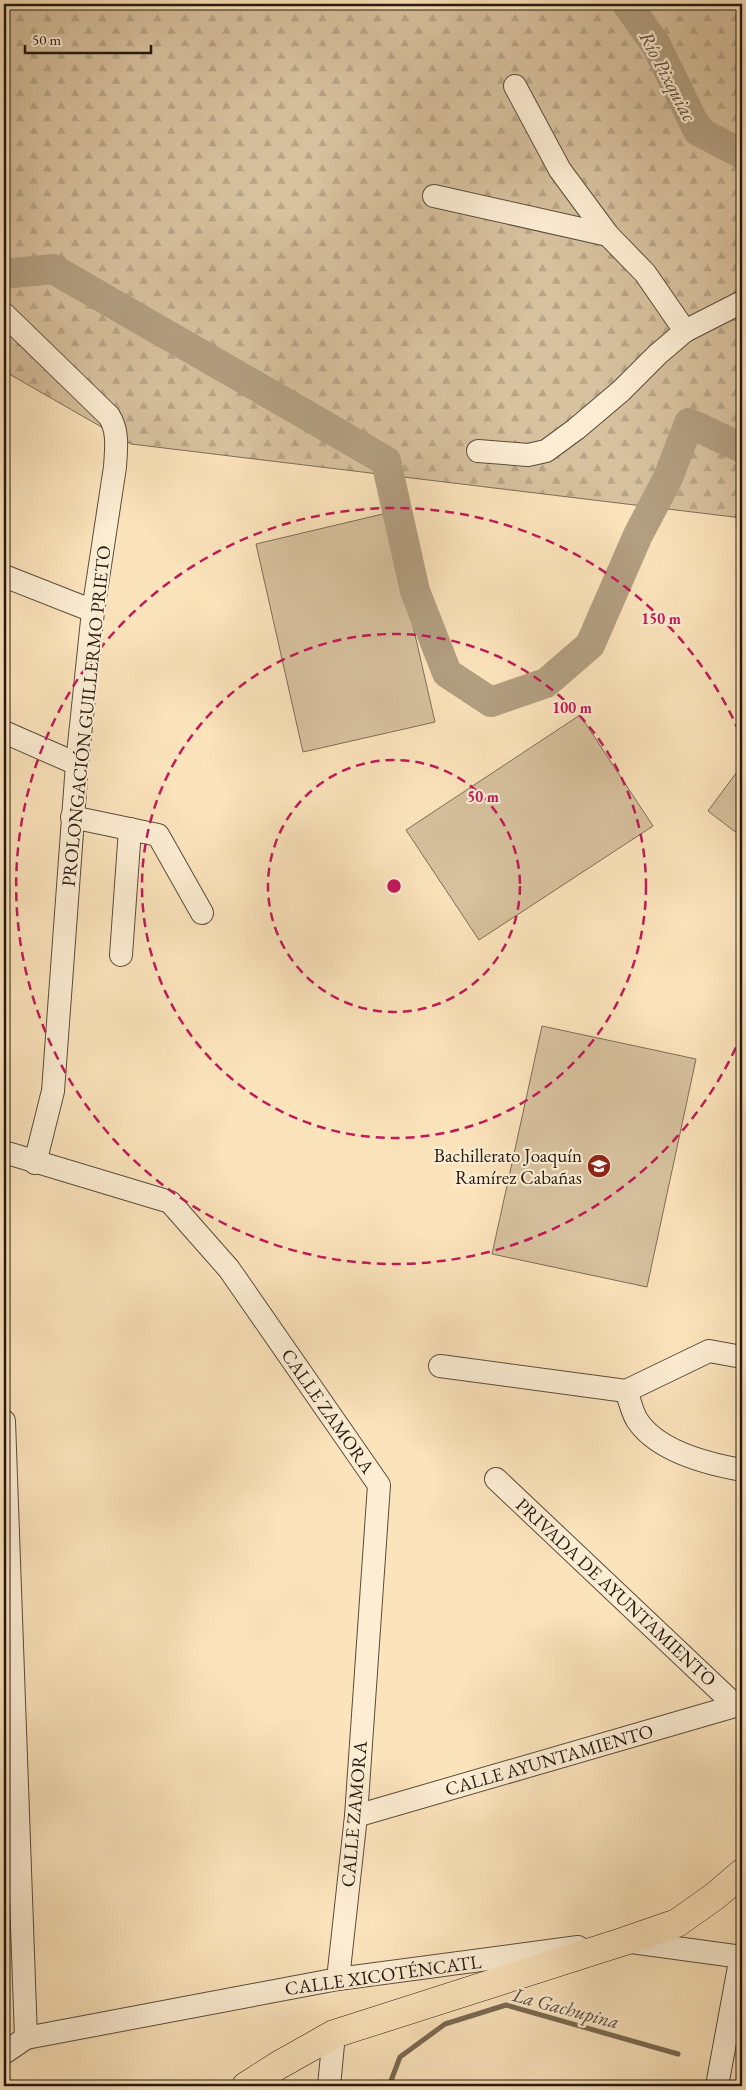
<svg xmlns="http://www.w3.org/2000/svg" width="746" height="2090" viewBox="0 0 746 2090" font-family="'EB Garamond',serif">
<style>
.forest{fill:url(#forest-firs);stroke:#7e6e58}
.pitch{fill:#d7c19e;stroke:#7e6e58}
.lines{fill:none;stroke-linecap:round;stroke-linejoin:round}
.stream{stroke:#7a6a54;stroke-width:5}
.river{stroke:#b29f81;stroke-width:30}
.minor-casing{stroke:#5a4c3c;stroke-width:24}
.major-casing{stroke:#251a11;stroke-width:29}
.minor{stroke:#fcedd3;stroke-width:22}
.major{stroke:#fbe3bb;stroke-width:28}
.ring{fill:none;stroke:#c2185b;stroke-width:2.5;stroke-dasharray:9 6}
.labels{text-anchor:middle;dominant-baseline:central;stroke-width:4.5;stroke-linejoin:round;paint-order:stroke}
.street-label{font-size:19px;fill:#251a11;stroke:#fcedd3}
.poi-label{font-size:19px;fill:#251a11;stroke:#fcedd3;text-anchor:end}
.water-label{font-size:20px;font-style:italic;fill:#5d4f3e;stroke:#fcedd3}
.centre{fill:#c2185b;stroke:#fcedd3;stroke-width:2.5}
.ring-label{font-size:15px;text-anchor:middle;font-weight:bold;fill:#c2185b;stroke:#fcedd3;stroke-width:4.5;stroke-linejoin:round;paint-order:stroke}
</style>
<defs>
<pattern id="forest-firs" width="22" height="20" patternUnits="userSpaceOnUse" patternTransform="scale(1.25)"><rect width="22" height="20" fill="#d7c19e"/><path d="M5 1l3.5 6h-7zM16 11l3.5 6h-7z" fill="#b8a587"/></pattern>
</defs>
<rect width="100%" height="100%" fill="#fbe3bb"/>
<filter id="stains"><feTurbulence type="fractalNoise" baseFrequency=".004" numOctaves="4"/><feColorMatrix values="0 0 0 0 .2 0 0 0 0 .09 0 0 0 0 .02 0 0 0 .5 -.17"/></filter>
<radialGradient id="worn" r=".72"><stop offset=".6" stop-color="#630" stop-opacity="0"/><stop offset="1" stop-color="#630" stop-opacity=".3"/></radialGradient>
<polygon class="forest" points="4,4 742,4 742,518 131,444 4,371"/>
<g class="pitch">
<polygon points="387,513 435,722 303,752 256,544"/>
<polygon points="580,715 653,826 479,940 406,830"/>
<polygon points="742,765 742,837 708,811"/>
<polygon points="542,1026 696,1059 647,1287 492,1254"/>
</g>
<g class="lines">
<polyline class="stream" points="389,2086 400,2057 445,2024 506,2005 678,2054"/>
<g class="river">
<polyline points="627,4 656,45 698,131 742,154"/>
<polyline points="4,274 53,269 386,461 415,591 447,673 491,702 546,683 590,645 638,535 668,478 689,423 742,448"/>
</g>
<g class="minor-casing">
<g id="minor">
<polyline points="515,86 560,170 608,235 645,273 685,331"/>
<polyline points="434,196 608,235"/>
<path d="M4,314L109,416C119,431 116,450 115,467L93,611L77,764L53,1091L35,1163"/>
<polyline points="478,451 528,455 546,451 576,429 621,391 657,355 685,331 742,302"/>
<polyline points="4,576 93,611"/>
<polyline points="4,732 77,764"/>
<polyline points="72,817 158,835 202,913"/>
<polyline points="121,955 130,829"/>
<polyline points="4,1152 170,1202 229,1269 379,1485 356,1816 338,1979"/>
<polyline points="440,1366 626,1391 709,1351 742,1357"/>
<path d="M626,1391C630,1401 632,1412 637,1420C657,1451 708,1464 742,1470"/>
<polyline points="4,1421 26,2038"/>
<polyline points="496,1479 736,1706"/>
<polyline points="356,1816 742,1704"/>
<polyline points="624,1941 742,1957"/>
<polyline points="4,2053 26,2038 338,1979 578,1947"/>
<polyline points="329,2086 334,2034"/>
<polyline points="717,2086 741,1956"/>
</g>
</g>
<g class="major-casing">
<polyline id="major" points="246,2086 279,2065 334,2034 625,1941 677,1923 715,1896 742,1873"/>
</g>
<use href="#minor" class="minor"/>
<use href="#major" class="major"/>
</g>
<g class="ring">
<circle cx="394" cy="886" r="126"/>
<circle cx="394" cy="886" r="252"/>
<path d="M742 1034A378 378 0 1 1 742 738"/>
</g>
<defs>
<g id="university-disc" transform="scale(1.25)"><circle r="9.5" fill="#8f2418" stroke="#fcedd3"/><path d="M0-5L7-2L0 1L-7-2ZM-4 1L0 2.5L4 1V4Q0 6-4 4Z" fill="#fff"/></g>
</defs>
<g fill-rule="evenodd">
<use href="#university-disc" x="599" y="1166"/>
</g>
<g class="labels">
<g class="street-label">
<text transform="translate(86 716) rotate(-84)">PROLONGACIÓN GUILLERMO PRIETO</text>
<text transform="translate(328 1411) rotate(55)">CALLE ZAMORA</text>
<text transform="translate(616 1592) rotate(43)">PRIVADA DE AYUNTAMIENTO</text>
<text transform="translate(549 1760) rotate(-16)">CALLE AYUNTAMIENTO</text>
<text transform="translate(354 1814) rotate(-85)">CALLE ZAMORA</text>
<text transform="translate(383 1975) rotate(-8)">CALLE XICOTÉNCATL</text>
</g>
<g class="poi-label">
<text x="582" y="1155">Bachillerato Joaquín<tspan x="582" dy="22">Ramírez Cabañas</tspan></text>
</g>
<g class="water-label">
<text transform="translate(668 76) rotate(62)">Río Pixquiac</text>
<text transform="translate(566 2008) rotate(15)">La Gachupina</text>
</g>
</g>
<circle cx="394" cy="886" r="8" class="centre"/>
<g class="ring-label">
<text x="661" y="624">150 m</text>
<text x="572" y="713">100 m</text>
<text x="483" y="802">50 m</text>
</g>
<rect width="746" height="2090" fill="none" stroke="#fbe3bb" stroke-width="20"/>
<rect x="5" y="5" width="736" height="2080" fill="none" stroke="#251a11" stroke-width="2.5"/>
<rect x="10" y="10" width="726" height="2070" fill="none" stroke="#251a11"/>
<path d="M25 45v8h126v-8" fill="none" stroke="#251a11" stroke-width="2.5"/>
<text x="32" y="45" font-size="15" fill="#251a11" stroke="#fcedd3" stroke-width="4" paint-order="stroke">50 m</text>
<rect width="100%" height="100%" filter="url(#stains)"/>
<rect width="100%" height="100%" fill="url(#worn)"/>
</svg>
